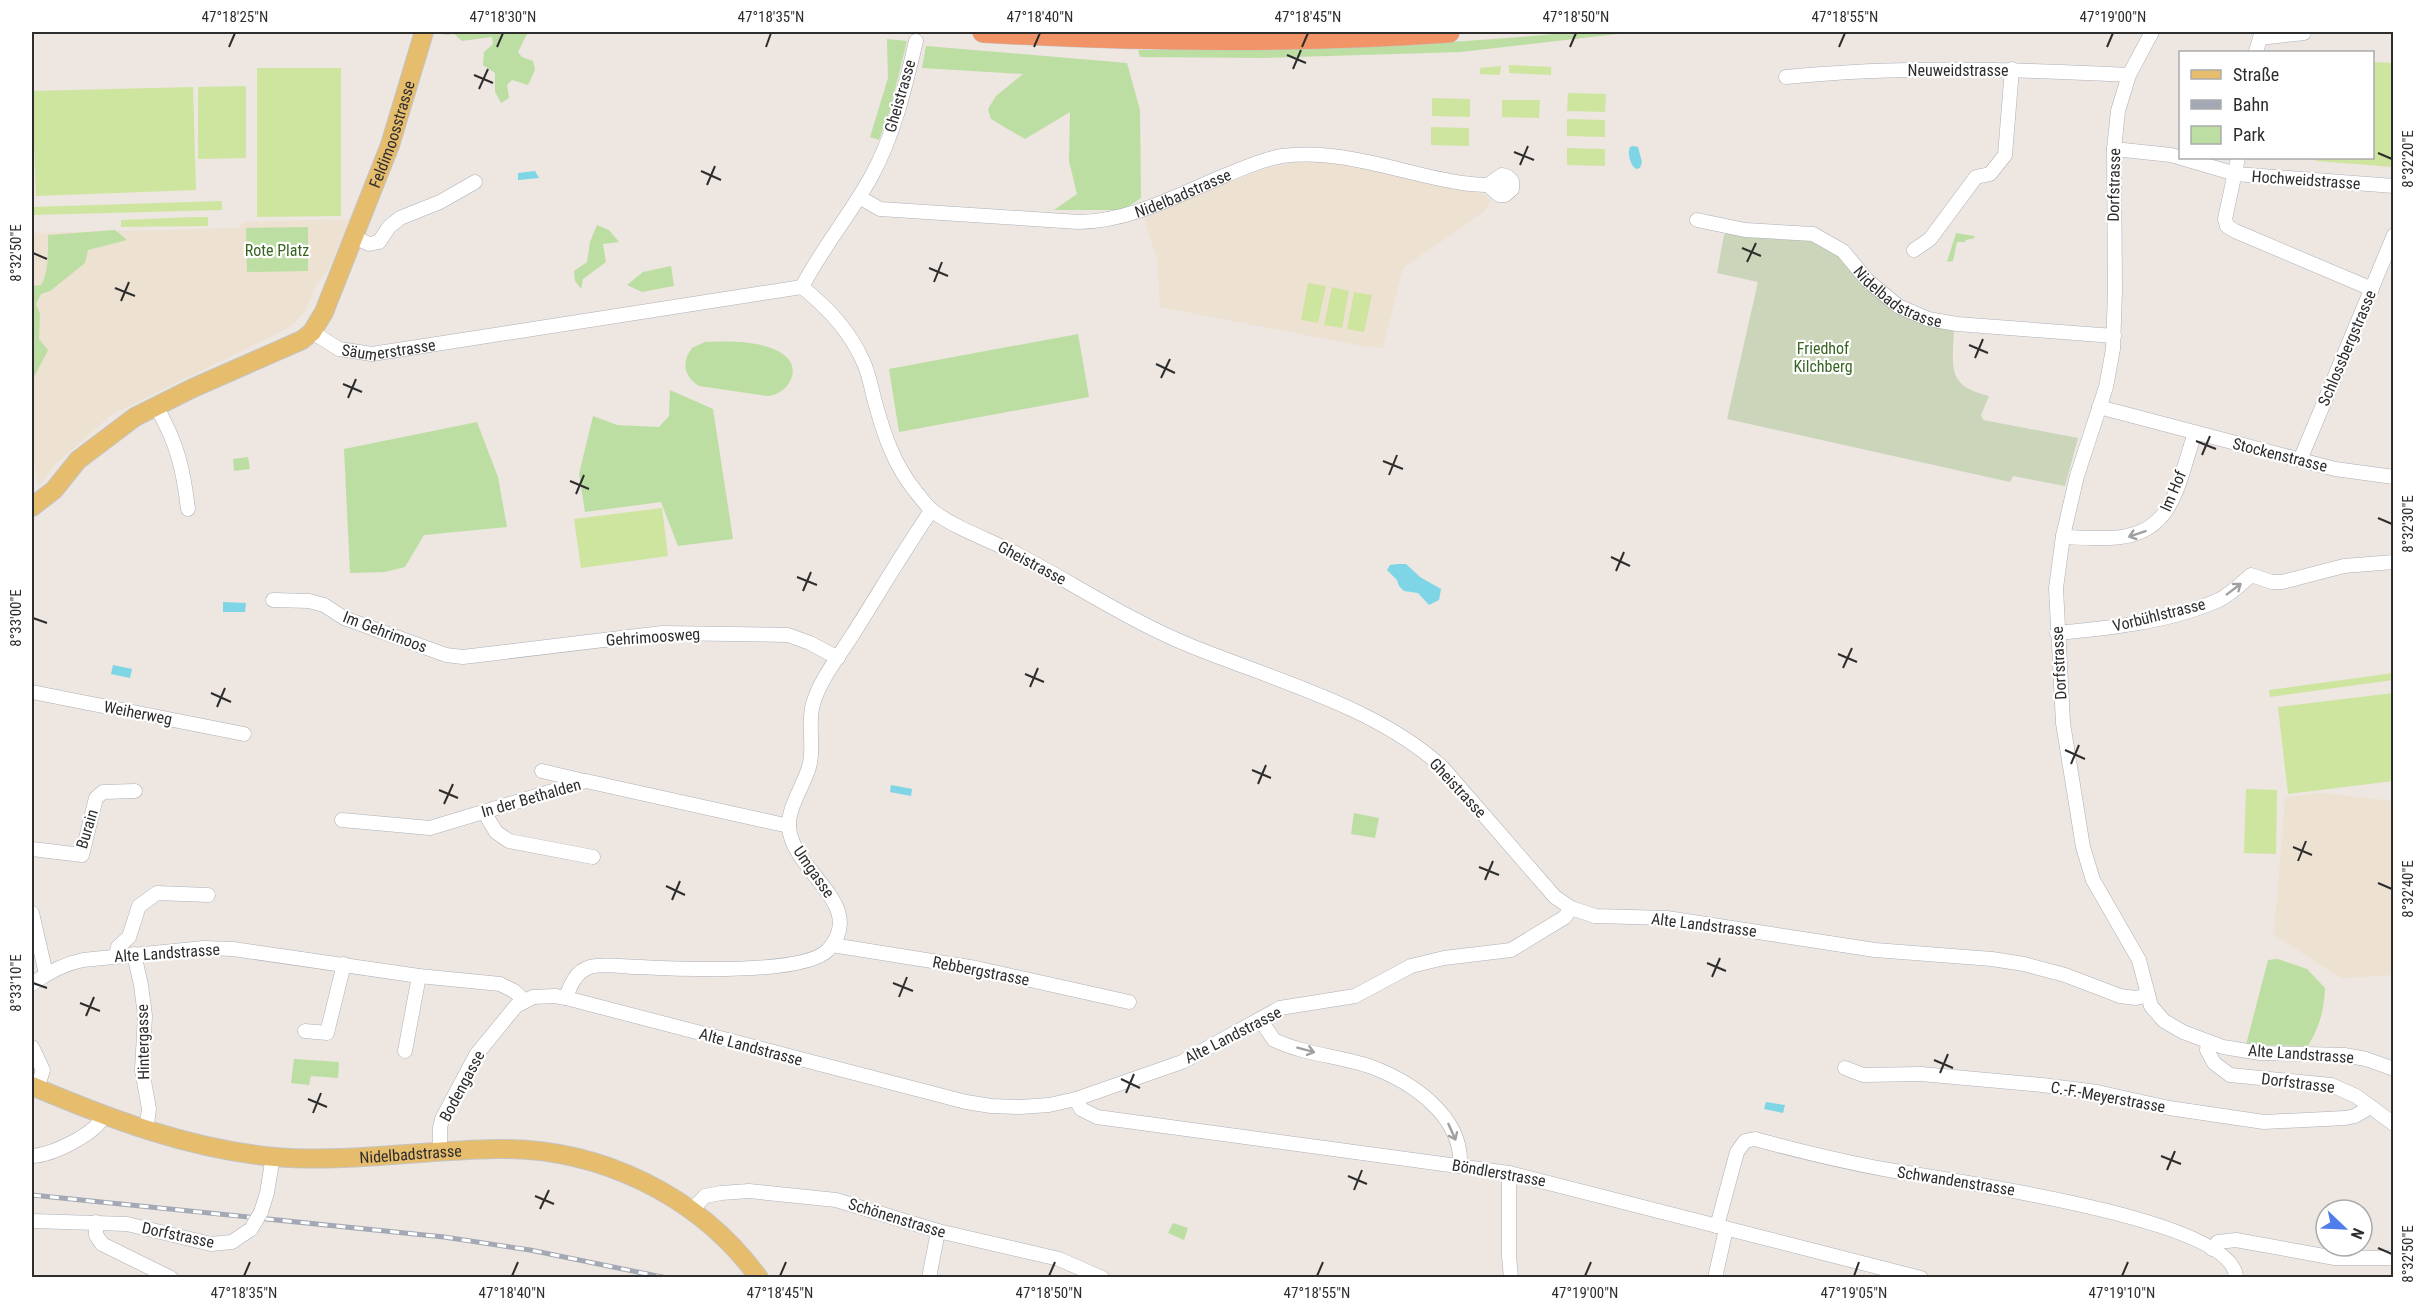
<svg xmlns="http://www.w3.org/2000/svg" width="2425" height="1309" viewBox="0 0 2425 1309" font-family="'Roboto Condensed',sans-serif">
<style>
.education{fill:#ede1d2}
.green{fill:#bddea2}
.cemetery{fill:#cad5b9}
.pitch{fill:#cee59f}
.water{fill:#7dd5e5}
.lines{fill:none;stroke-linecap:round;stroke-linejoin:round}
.minor-casing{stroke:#adb0b8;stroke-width:15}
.major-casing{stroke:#c4c4c4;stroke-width:20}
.highway-casing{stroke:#c4c4c4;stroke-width:22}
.minor{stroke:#fff;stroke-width:14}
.major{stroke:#e6bc6d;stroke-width:18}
.highway{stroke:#f19467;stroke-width:21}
.rail-casing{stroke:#a3a8b5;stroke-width:5}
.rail{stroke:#fff;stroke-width:3;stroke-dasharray:9;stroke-linecap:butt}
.minor-bridge-casing{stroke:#adb0b8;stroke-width:15;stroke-linecap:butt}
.minor-bridge{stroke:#fff;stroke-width:14}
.oneway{stroke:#a0a0a0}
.ticks{fill:none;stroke:#2d2d2d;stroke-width:2}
.labels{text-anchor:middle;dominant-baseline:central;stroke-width:4.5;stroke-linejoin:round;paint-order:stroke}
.street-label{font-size:16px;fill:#2d2d2d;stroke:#fff}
.park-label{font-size:16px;fill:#376521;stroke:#fff}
.neatline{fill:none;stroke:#2d2d2d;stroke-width:2}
.ticks-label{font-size:15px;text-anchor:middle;fill:#2d2d2d}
</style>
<rect width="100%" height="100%" fill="#ede6e1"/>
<g class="education">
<polygon points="1322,161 1371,169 1484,194 1490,200 1485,211 1403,268 1383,348 1368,347 1160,307 1157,259 1144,218 1222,185 1271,167 1296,162"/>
<polygon points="350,219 328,271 316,285 305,312 290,327 111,415 55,465 39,486 32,455 32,233 238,228 244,222"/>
<polygon points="2322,793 2393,801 2393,975 2341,978 2274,935 2285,797"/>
</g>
<g class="green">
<polygon points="444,32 528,32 518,52 522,57 533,61 535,70 528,85 512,80 507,85 509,98 501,103 495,92 495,73 483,65 484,52 493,44 492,37 462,41 454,34 444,35"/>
<path d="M1574,32H1635L1461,52L1264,58L1140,57L1138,50C1285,49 1428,47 1574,32Z"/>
<polygon points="887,39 907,41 890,110 879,140 870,137 888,78"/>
<polygon points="926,46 1127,63 1140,110 1141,198 1123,210 1054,210 1077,194 1069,161 1070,112 1025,139 991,119 988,109 996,96 1023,74 922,68"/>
<polygon points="597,225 609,230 619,242 603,244 606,262 583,279 581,289 575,281 574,271 587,262 590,242"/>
<polygon points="308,227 308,271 247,272 246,228"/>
<path d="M115,230L127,240L88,250L85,263L50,291L41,294L36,304L40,314L39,339L48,350L32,381V286L41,285C49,273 48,250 48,235Z"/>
<polygon points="1956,233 1974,236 1975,238 1966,240 1965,242 1957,242 1953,261 1947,262"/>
<polygon points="671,266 674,286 642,292 627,285 643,272"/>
<polygon points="1078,334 1089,397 899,432 889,369"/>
<path d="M705,342C727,341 765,340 784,355C803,369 788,394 768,396L699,386C684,376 681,363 692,348Z"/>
<polygon points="670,390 713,409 733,539 678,546 661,502 585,512 579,474 593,416 617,425 659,427 669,416"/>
<polygon points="477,422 498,477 507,527 424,535 405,567 385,572 350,573 344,449"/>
<polygon points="248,457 250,469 234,471 233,459"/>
<polygon points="1354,813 1379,818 1375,838 1351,834"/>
<path d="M2278,959L2307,969L2325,988C2324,1010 2320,1026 2308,1046L2246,1045L2268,960Z"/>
<polygon points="294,1059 339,1062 338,1078 311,1076 309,1085 291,1083"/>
<polygon points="1173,1223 1188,1228 1184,1240 1168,1233"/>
</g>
<path class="cemetery" d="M1727,233C1761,236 1808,231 1836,254C1847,262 1856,275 1865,285V290H1870L1954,328C1953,366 1945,386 1989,396L1981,415L1983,420L2078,438L2065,486L2013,476L2010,482L1727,419L1758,282L1717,273L1724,235Z"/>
<g class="pitch">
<polygon points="2373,62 2393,63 2393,167 2316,161 2316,158 2372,158"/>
<polygon points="1509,65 1551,67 1551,75 1509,73"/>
<polygon points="1501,66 1500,75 1480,74 1480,68"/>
<polygon points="257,68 341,68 341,216 257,217"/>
<polygon points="246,86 246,158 198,159 198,87"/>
<polygon points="193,87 196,190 36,196 32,91"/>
<polygon points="1568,93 1606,94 1605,112 1567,111"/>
<polygon points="1432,98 1470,99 1470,117 1432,116"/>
<polygon points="1502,100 1540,100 1539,118 1502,117"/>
<polygon points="1567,119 1605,120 1605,137 1567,136"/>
<polygon points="1431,127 1469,128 1469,146 1431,145"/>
<polygon points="1567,148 1605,149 1605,166 1567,165"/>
<polygon points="222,201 222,210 32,215 32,207"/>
<polygon points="195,217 208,217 208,226 121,227 121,220"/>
<polygon points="1308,283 1326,286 1318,323 1301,320"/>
<polygon points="1332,287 1349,291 1342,328 1324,325"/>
<polygon points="1354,292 1372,295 1364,332 1347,329"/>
<polygon points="662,508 668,556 581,568 574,519"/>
<polygon points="2393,673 2393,680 2270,697 2269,690"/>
<polygon points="2393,693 2393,781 2288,794 2278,707"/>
<polygon points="2246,789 2277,790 2276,854 2244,853"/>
</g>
<g class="water">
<path d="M1633,146L1638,147L1642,162L1640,168L1636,169C1630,165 1627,153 1630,147Z"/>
<polygon points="535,171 539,178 518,180 518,173"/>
<polygon points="1398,564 1406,564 1420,577 1441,589 1439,600 1429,605 1418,593 1404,591 1399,586 1397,580 1387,570 1390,565"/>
<polygon points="223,602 246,603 245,612 223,612"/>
<polygon points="113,665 132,669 130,678 111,674"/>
<polygon points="891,785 912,789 911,796 890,792"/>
<polygon points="1766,1102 1785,1105 1783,1113 1764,1109"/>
</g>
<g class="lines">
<g class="minor-casing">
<g id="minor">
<polyline points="2152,32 2129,75 2118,111 2114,149 2115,291 2113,349 2106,387 2077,476 2063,536 2056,588 2063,723 2083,847 2093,880 2139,960 2151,1006 2164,1021 2183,1032 2223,1047 2260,1053 2344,1055 2366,1059 2394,1069"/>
<polyline points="2256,52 2260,38 2304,33"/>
<path d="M1786,77C1901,66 2015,69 2129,75"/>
<polyline points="2114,149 2171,155 2236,174 2394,186"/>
<polyline points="2238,158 2225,219 2227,226 2235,231 2372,289"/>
<polygon points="1502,175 1508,177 1512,181 1512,189 1505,195 1499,195 1488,185"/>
<path id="s1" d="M859,197L880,209L1079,222C1131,221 1178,195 1226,175C1244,168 1263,159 1282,156C1343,148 1403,174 1462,183C1476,185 1490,185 1503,186"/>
<path id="s2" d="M1697,220L1745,230L1813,234L1843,251L1867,280L1898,306L1928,319L1957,324L2114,336"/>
<polyline points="354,237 369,244 379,242 389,227 400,218 440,202 475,182"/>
<polyline points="1914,250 1930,239 1976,177 1990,174 2005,155 2012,69"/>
<path d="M802,287C827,307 849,330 862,359C869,372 871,388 875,402C884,435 894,465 916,492C922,499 927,507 934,512C960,531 991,540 1019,555C1076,585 1130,621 1191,646C1272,679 1377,707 1442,767L1555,897L1571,908L1595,916L1667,918L1875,950L1992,959L2024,964L2065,975L2120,996L2136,998L2148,995"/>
<path d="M802,287C822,248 850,215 871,177C894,135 905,88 916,41"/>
<path id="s3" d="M312,332L339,349L372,354L802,287"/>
<path d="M156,406C177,443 183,467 188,509"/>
<polyline points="2099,407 2335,469 2394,477"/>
<polyline points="2300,460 2394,235"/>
<path d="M2063,536C2079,539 2094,538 2110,538C2175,536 2177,484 2195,433"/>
<polyline points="273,600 309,601 324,605 344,618 446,655 463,657 662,633 788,635 810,643 838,658"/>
<path d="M2057,633C2111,628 2169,622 2219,600C2231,594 2241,584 2251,575L2272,582H2282L2344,566L2394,562"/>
<polyline points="32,692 244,734"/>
<polyline points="542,771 584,781"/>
<polyline points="484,812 496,832 509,841 593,857"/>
<polyline points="342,820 430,828 586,781 789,826"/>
<polyline points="32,849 82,855 96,798 103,792 135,791"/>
<polyline points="32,913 46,974"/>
<polyline points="832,945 976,968 1129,1002"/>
<polyline points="134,954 141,985 145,1016 142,1070 149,1109 146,1131"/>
<polyline points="116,955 118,947 129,937 139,906 157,893 208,895"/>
<path d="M32,984C47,973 63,964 83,960L204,948L233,949L419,976L500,984L514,991L524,1000"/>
<path d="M566,998C570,985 576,971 590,967C605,963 625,967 640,967C677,969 804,975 828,950C869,905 792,872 789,827C788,807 803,787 809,767C815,747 807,725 813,704C820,679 840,655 853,634C879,593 904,550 931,511"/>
<path d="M1260,1019L1274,1040C1304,1054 1338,1056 1369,1066C1411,1081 1463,1116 1460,1165"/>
<polyline points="305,1031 327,1033 344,964"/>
<polyline points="2208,1043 2207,1050 2214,1063 2230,1075 2331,1085 2356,1096 2394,1124"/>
<polyline points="32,1047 43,1070 37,1089"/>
<polyline points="405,1051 419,976"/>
<polyline points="1845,1068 1863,1075 1921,1074 2042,1085 2097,1092 2169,1108 2264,1122 2345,1118 2355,1116 2370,1107"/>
<polyline points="1076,1099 1081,1109 1097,1117 1509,1173 1921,1278"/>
<polyline points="440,1153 440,1128 442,1119 476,1055 516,1006 533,997 555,996 566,998 966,1102 991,1106 1020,1107 1049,1105 1076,1099 1182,1062 1280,1008 1355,996 1411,966 1444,958 1511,950 1565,917 1571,908"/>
<path d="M32,1156C52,1155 94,1135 104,1116"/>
<polyline points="1509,1173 1509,1256 1511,1278"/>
<polyline points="692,1210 705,1196 721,1193 749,1191 836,1200 938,1231 1059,1259 1102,1278"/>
<polyline points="261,1212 267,1193 273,1156"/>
<polyline points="32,1221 127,1224 211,1244 232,1242 251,1229"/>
<polyline points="96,1222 96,1235 102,1244 171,1278"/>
<path d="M1717,1226L1737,1152L1745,1141L1755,1139C1799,1151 1844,1162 1889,1170C1940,1179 2236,1218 2236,1278"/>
<polyline points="2212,1249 2218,1242 2236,1240 2335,1258 2394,1258"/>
<polyline points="929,1278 938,1231"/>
<polyline points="1715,1278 1726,1229"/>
</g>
</g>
<g class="major-casing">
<g id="major">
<path id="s4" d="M32,507L54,490L78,460L135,417L193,388L302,340L312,332L324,312L390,145L424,32"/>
<path id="s5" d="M32,1086C110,1119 189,1149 275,1157C349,1163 422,1150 497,1149C598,1147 699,1195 759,1278"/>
</g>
</g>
<g class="highway-casing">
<path id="highway" d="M983,32C1138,41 1294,43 1449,32"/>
</g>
<use href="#minor" class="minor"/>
<use href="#major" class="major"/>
<use href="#highway" class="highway"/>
<g class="rail-casing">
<polyline id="rail" points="32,1195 444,1237 530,1250 667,1278"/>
</g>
<use href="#rail" class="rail"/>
<g class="minor-bridge-casing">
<polyline id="minor-bridge" points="251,1229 261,1212"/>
</g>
<use href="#minor-bridge" class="minor-bridge"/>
</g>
<defs><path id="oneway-shaft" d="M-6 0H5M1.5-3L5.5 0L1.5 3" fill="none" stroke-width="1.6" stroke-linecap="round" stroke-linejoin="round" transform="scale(1.5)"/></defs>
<g class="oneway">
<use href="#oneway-shaft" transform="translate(2137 534) rotate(161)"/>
<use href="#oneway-shaft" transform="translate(2234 589) rotate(-37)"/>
<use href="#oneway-shaft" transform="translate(1306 1050) rotate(15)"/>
<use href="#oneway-shaft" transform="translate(1452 1132) rotate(66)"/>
</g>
<path class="ticks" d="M229,47L235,33M497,47L503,33M766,47L771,33M1034,47L1040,33M1302,47L1308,33M1570,47L1576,33M1839,47L1845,33M2107,47L2113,33M1287,55L1306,63M1293,69L1301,50M474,75L493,83M479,89L488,69M1514,152L1534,160M2378,153L2392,159M1520,165L1528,146M701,171L721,180M707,185L715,166M1742,248L1761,256M33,253L47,259M1747,262L1756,243M929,268L948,276M934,282L942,262M115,288L135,296M121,301L129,282M1969,345L1988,353M1975,358L1983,339M1156,364L1175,373M1161,378L1170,359M343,384L362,392M348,398L356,379M2196,441L2216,449M2202,455L2210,436M1383,461L1403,469M1389,475L1397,455M570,481L589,489M576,494L584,475M2378,518L2392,524M1611,557L1630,566M1616,571L1624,552M797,577L817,585M803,591L811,572M33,618L47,623M1838,654L1857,662M1843,668L1852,648M1025,674L1044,682M1030,687L1038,668M211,693L231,702M217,707L225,688M2065,750L2085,759M2071,764L2079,745M1252,770L1271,778M1258,784L1266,765M439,790L458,798M444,804L453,784M2293,847L2312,855M2298,861L2306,841M1479,867L1499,875M1485,880L1493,861M2378,883L2392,889M666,886L685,895M672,900L680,881M1707,963L1726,971M1712,977L1720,958M33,983L47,988M893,983L913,991M899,997L907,977M80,1003L100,1011M86,1016L94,997M1934,1060L1953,1068M1940,1073L1948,1054M1121,1079L1140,1088M1126,1093L1134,1074M308,1099L327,1107M313,1113L321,1093M2161,1156L2181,1164M2167,1170L2175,1151M1348,1176L1367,1184M1354,1190L1362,1170M535,1196L554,1204M540,1209L549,1190M2378,1248L2392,1254M244,1276L250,1262M512,1276L518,1262M780,1276L786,1262M1049,1276L1055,1262M1317,1276L1323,1262M1585,1276L1591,1262M1854,1276L1859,1262M2122,1276L2128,1262"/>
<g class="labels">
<g class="street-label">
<text x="1958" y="70">Neuweidstrasse</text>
<text transform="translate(900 96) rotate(-74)">Gheistrasse</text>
<text stroke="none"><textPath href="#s4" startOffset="548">Feldimoosstrasse</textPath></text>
<text transform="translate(2306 180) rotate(4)">Hochweidstrasse</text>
<text transform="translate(2114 185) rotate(-89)">Dorfstrasse</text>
<text stroke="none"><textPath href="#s1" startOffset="332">Nidelbadstrasse</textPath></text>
<text stroke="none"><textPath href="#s2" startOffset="225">Nidelbadstrasse</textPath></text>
<text stroke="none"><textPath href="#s3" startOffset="82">Säumerstrasse</textPath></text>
<text transform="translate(2347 348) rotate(-67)">Schlossbergstrasse</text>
<text transform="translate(2280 455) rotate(14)">Stockenstrasse</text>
<text transform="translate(2173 491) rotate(-67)">Im Hof</text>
<text transform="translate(1032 563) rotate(28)">Gheistrasse</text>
<text transform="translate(2159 615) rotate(-14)">Vorbühlstrasse</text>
<text transform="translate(385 632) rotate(21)">Im Gehrimoos</text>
<text transform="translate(653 637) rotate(-4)">Gehrimoosweg</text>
<text transform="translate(2059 663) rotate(-93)">Dorfstrasse</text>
<text transform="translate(138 713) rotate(11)">Weiherweg</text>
<text transform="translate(1458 788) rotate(47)">Gheistrasse</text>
<text transform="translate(531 798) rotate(-16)">In der Bethalden</text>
<text transform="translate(87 829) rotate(-73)">Burain</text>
<text transform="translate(814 872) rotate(55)">Umgasse</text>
<text transform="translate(1704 925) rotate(7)">Alte Landstrasse</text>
<text transform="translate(167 953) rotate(-4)">Alte Landstrasse</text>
<text transform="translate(981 971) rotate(11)">Rebbergstrasse</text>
<text transform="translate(1233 1035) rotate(-27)">Alte Landstrasse</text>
<text transform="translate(143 1042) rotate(-91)">Hintergasse</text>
<text transform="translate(751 1047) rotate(15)">Alte Landstrasse</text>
<text transform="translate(2301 1054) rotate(4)">Alte Landstrasse</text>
<text transform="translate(2298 1083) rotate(7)">Dorfstrasse</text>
<text transform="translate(462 1086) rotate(-62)">Bodengasse</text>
<text transform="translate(2108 1097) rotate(10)">C.-F.-Meyerstrasse</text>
<text stroke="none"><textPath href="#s5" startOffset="390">Nidelbadstrasse</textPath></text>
<text transform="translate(1499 1173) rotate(10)">Böndlerstrasse</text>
<text transform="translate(1956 1181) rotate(9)">Schwandenstrasse</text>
<text transform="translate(897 1218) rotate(17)">Schönenstrasse</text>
<text transform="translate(178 1235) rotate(12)">Dorfstrasse</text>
</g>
<g class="park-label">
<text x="277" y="250">Rote Platz</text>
<text x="1823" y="348">Friedhof<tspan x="1823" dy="18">Kilchberg</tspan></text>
</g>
</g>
<rect width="2425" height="1309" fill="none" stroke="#ffffff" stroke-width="66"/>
<rect x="2179" y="51" width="195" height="108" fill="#ffffff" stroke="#ababab" stroke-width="1.5"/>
<rect x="2191" y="70" width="30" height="9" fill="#e6bc6d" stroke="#ababab" stroke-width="1.5"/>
<text x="2233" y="81" font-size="18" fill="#2d2d2d">Straße</text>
<rect x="2191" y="100" width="30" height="9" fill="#a3a8b5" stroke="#ababab" stroke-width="1.5"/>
<text x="2233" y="111" font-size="18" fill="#2d2d2d">Bahn</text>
<rect x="2191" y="126" width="30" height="18" fill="#bddea2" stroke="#ababab" stroke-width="1.5"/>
<text x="2233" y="141" font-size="18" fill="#2d2d2d">Park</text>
<g transform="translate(2344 1228) rotate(113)"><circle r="28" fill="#ffffff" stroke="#ababab" stroke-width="1.5"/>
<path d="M0-4.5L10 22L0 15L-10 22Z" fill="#4f7deb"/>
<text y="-9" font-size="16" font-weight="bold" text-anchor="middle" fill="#2d2d2d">N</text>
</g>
<rect x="33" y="33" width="2359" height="1243" class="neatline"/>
<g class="ticks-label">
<text x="235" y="22">47°18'25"N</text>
<text x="503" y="22">47°18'30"N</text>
<text x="771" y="22">47°18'35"N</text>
<text x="1040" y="22">47°18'40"N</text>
<text x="1308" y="22">47°18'45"N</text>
<text x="1576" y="22">47°18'50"N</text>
<text x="1845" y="22">47°18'55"N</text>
<text x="2113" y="22">47°19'00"N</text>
<text transform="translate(2408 159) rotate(-90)" y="5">8°32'20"E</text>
<text transform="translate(16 253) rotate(-90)" y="5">8°32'50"E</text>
<text transform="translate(2408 524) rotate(-90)" y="5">8°32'30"E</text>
<text transform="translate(16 618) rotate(-90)" y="5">8°33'00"E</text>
<text transform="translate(2408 889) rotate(-90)" y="5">8°32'40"E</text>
<text transform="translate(16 983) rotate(-90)" y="5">8°33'10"E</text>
<text transform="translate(2408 1254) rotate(-90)" y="5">8°32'50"E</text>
<text x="244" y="1298">47°18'35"N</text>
<text x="512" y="1298">47°18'40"N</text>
<text x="780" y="1298">47°18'45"N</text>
<text x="1049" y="1298">47°18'50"N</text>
<text x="1317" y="1298">47°18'55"N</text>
<text x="1585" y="1298">47°19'00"N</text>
<text x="1854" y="1298">47°19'05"N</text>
<text x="2122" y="1298">47°19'10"N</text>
</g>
</svg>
